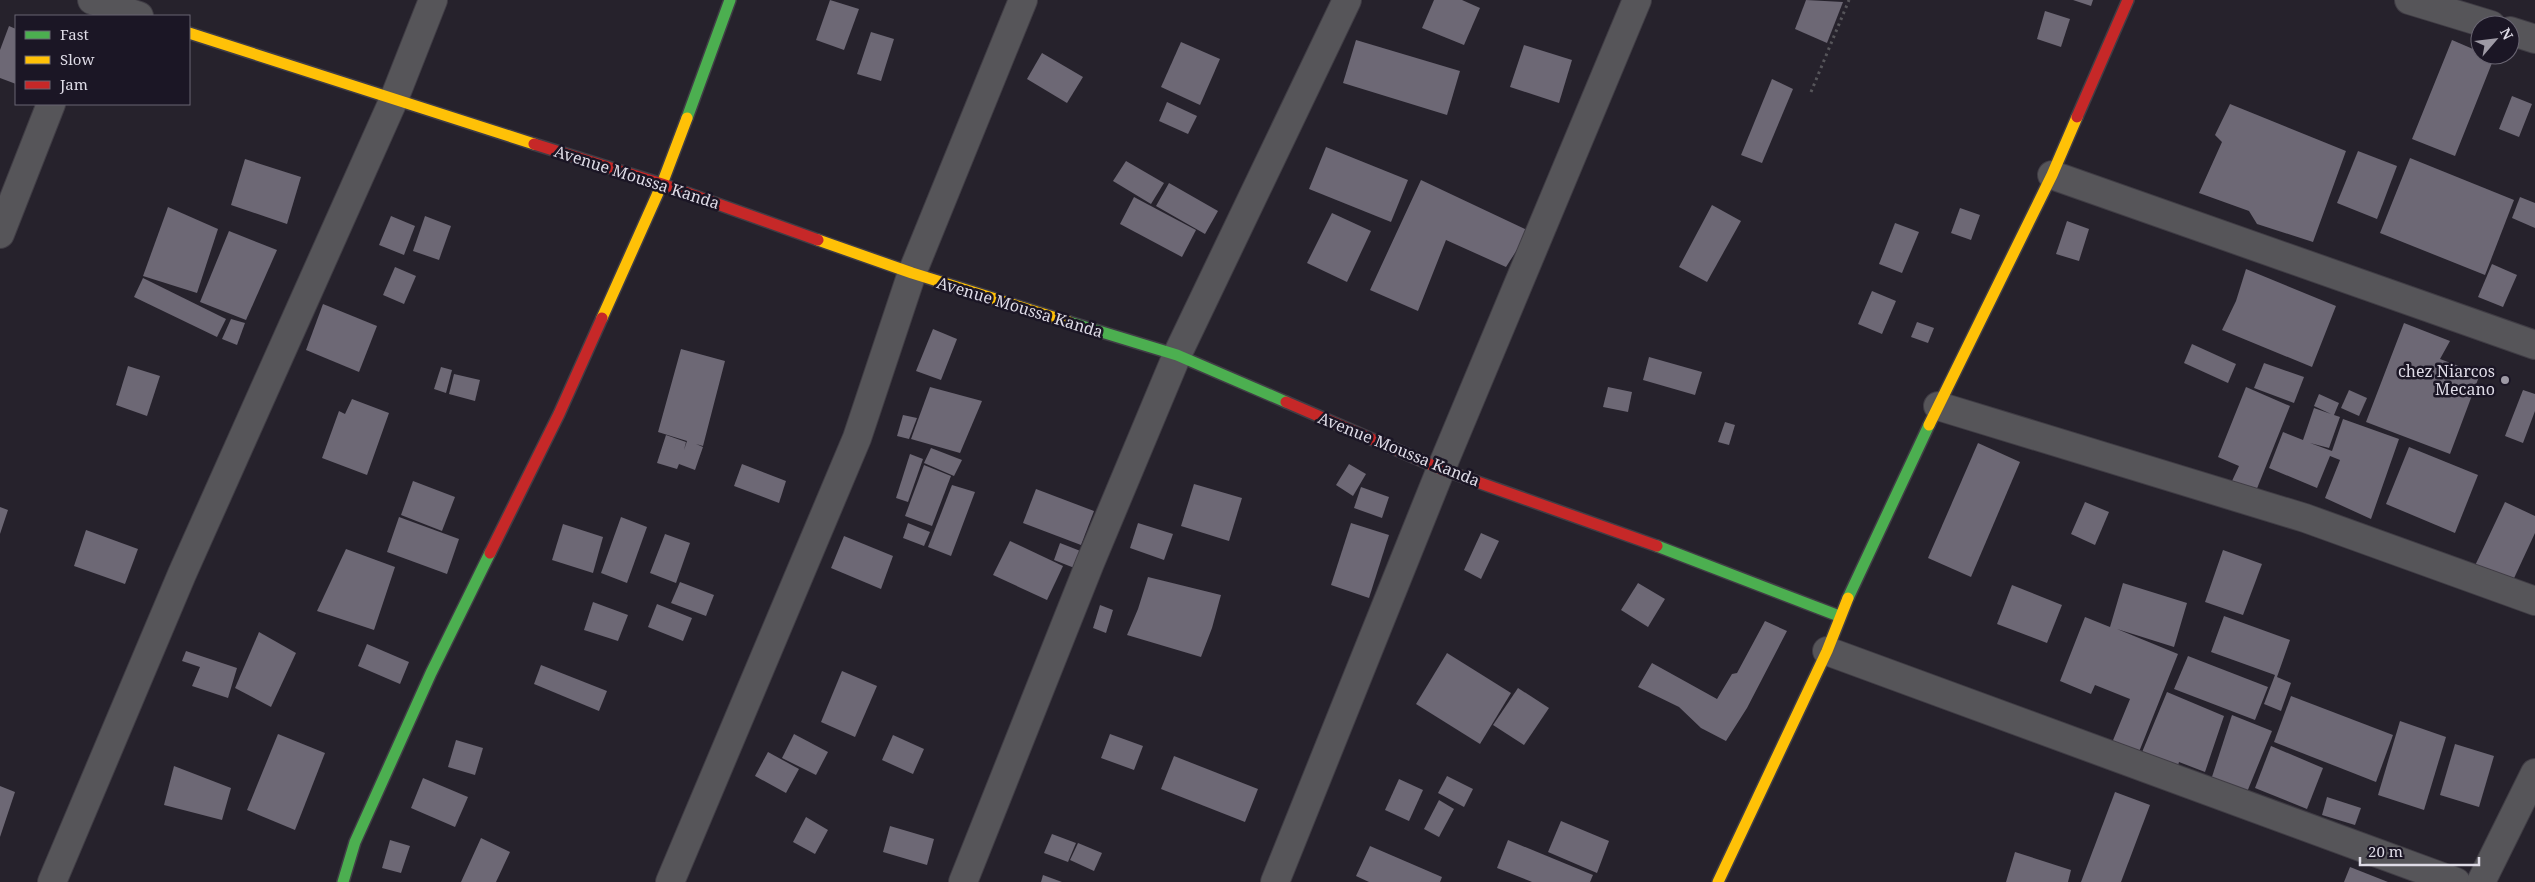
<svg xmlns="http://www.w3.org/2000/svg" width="2535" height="882" viewBox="0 0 2535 882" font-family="'Noto Serif',serif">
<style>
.building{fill:#6d6875}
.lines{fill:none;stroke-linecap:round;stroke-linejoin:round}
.street-casing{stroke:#403d45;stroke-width:30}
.fast-casing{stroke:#403d45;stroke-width:14}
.slow-casing{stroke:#403d45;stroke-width:14}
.jam-casing{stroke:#403d45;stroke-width:14}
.path{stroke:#56555a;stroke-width:3;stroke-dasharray:2.5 4;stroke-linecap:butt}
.street{stroke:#565559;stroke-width:28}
.fast{stroke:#4caf50;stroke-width:11}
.slow{stroke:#ffc107;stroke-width:11}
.jam{stroke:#c62828;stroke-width:11}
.poi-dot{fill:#9e9aa5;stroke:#1b1625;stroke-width:2}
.labels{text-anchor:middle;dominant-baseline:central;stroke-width:5;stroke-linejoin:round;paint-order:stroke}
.street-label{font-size:16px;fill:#dedbe6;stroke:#1b1625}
.poi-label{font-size:16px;fill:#dedbe6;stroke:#1b1625;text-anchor:end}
</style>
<rect width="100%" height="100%" fill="#26222c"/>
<g class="building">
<polygon points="830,0 859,9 844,50 816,40"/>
<polygon points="1434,0 1462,0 1480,8 1464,45 1422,28"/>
<polygon points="1806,0 1843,2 1827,43 1795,29"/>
<polygon points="2073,0 2093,0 2091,6"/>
<polygon points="2045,11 2070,19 2061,47 2037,39"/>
<polygon points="9,26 16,29 16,84 0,78 0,50"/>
<polygon points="871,32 894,39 881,81 857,74"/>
<polygon points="1356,40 1460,71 1447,115 1343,83"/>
<polygon points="2452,40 2480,52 2480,55 2494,58 2455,156 2412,139"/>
<polygon points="1181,42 1220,59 1200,105 1161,87"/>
<polygon points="1524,45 1572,60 1559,103 1510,87"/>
<polygon points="1042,53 1083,77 1067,103 1027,79"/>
<polygon points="1772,79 1793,89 1762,163 1741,155"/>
<polygon points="2512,96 2532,104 2519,137 2499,129"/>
<polygon points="1167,102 1197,116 1188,134 1159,121"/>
<polygon points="2230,104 2346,151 2313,242 2257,224 2249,211 2199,193 2222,142 2215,135"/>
<polygon points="1326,147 1408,180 1391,222 1309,189"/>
<polygon points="2358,151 2397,166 2377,219 2337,203"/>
<polygon points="2410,158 2514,200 2485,275 2380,233"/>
<polygon points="245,159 301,177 287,224 231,205"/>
<polygon points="1126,161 1164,183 1151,204 1113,181"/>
<polygon points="1421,180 1529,231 1506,267 1446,240 1418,311 1370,290"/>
<polygon points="1169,183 1218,211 1205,234 1156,206"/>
<polygon points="1134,197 1196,230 1182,257 1120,224"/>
<polygon points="2520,197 2535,203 2535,228 2512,218"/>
<polygon points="1712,205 1741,221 1707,282 1679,267"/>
<polygon points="168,207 218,229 197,293 143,276"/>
<polygon points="1960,208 1980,215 1971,240 1951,233"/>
<polygon points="1332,213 1371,231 1347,282 1307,263"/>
<polygon points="391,216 415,226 404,255 379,245"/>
<polygon points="425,216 451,226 439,260 413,251"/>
<polygon points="2067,221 2089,229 2079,261 2056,254"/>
<polygon points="1895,223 1919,232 1902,273 1879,264"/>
<polygon points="229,231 277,250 246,320 200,302"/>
<polygon points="2492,264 2517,275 2503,307 2478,297"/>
<polygon points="395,267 416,276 404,304 383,295"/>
<polygon points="2246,269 2336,306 2312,367 2222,330 2236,301"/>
<polygon points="143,278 226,319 217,337 134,297"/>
<polygon points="1872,291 1896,301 1882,334 1858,324"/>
<polygon points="323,304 377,326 359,372 306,350"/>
<polygon points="231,319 245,323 237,345 222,339"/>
<polygon points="1917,322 1934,328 1928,343 1911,337"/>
<polygon points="2404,323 2450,341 2440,359 2480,374 2450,454 2366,422"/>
<polygon points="933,329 957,339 941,380 916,371"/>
<polygon points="2192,344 2236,364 2228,383 2184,363"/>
<polygon points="681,349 725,361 703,446 696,444 703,447 695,470 679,464 677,469 657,463 666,435 686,442 684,450 687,441 658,432"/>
<polygon points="1649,357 1702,372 1695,395 1643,380"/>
<polygon points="2264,363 2304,377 2294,403 2254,388"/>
<polygon points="128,366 160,376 147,416 116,405"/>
<polygon points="441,367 452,370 446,393 434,389"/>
<polygon points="454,374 480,380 475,401 449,394"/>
<polygon points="930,387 982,401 960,453 911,439"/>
<polygon points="1608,387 1632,392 1628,412 1603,407"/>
<polygon points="2246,387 2290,406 2256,491 2232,481 2239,466 2218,457"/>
<polygon points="2349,390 2367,398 2359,416 2341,408"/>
<polygon points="2523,390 2535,394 2535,411 2523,443 2505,436"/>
<polygon points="2319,394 2339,403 2334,415 2340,417 2329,448 2310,443 2332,451 2343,419 2399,439 2371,519 2325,498 2340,460 2330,456 2317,488 2269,468 2283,432 2303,440 2314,408 2331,414 2314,406"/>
<polygon points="352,399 389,413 367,475 322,458 339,411 345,414"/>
<polygon points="903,415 917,418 909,439 897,436"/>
<polygon points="1725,422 1735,425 1729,445 1718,442"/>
<polygon points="1978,443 2020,462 1971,577 1928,558"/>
<polygon points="2409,447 2478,475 2455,533 2386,504"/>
<polygon points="931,448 962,460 954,476 924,463"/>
<polygon points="910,454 923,459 908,502 896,498"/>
<polygon points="742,464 786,481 779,503 734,486"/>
<polygon points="1349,464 1366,474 1353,496 1336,485"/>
<polygon points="924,465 951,476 932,526 905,516"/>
<polygon points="413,481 455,497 442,531 401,515"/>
<polygon points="1194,484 1242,498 1229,541 1181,526"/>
<polygon points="952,485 975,492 951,556 928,547"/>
<polygon points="1361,487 1389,497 1382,518 1354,508"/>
<polygon points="1036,489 1094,511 1081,545 1023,523"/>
<polygon points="2085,502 2109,512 2095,545 2071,534"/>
<polygon points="2505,502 2535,516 2535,533 2509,589 2472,572"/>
<polygon points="0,507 8,510 0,534"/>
<polygon points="399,517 459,539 447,574 387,552"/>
<polygon points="621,517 647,527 627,583 601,573"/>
<polygon points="908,523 930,532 924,546 903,538"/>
<polygon points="1138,523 1173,534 1164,560 1130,548"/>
<polygon points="1351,523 1389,535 1369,598 1331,585"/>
<polygon points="563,524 603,537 593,573 552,560"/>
<polygon points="86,530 138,549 125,584 74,566"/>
<polygon points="1481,533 1499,541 1481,579 1464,570"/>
<polygon points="665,534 690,543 676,583 650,573"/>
<polygon points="844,536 893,556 881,589 831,568"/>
<polygon points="1010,541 1063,566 1047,600 993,575"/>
<polygon points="1060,543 1083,552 1077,569 1054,560"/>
<polygon points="346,549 395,567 374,630 317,611"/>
<polygon points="2223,550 2262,564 2243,615 2205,602"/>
<polygon points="1148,577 1221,595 1212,628 1201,657 1127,635 1138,609"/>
<polygon points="680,582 714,595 706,616 671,603"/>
<polygon points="1638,583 1665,599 1648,627 1621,610"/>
<polygon points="2123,583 2187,603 2174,647 2117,629 2178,654 2135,762 2109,750 2130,699 2095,685 2091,694 2060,681 2085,617 2110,627"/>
<polygon points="2012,585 2062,605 2047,643 1997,624"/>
<polygon points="593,602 628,615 618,641 584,630"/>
<polygon points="657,604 692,618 683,641 648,627"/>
<polygon points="1100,605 1113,610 1106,633 1093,628"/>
<polygon points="2224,616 2290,640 2277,677 2291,683 2281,711 2264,704 2275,675 2211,652"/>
<polygon points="1765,621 1787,631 1747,708 1726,741 1701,728 1679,707 1638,687 1652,663 1717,699 1732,674 1737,673"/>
<polygon points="259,632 296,653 271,707 235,688"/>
<polygon points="367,644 409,662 400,684 358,666"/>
<polygon points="186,651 237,668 228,698 192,686 200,667 182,661"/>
<polygon points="1447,653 1511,693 1480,744 1416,704"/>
<polygon points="2188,656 2268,687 2255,720 2174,689"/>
<polygon points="541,665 607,691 599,711 534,684"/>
<polygon points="842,671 877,686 855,737 821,722"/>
<polygon points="1518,688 1549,708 1524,745 1493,725"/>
<polygon points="2167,692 2224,716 2205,772 2179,762 2177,769 2140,757"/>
<polygon points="2291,696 2393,735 2376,782 2274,742"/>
<polygon points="2232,715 2272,731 2245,797 2210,783"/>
<polygon points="2400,721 2446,737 2424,810 2378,795"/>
<polygon points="278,734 325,753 295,830 247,810"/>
<polygon points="794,734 828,752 816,775 782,758"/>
<polygon points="1110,734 1143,746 1134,770 1101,758"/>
<polygon points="893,735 924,749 913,774 882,760"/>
<polygon points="456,740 483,748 475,775 448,767"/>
<polygon points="2455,744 2494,756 2479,807 2440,795"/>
<polygon points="2271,746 2323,768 2307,809 2255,788"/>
<polygon points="768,752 799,769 786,793 755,776"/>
<polygon points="1174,756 1258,789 1245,822 1161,789"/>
<polygon points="174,766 231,788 222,820 164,805"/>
<polygon points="1447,776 1473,789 1464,807 1438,793"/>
<polygon points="423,778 468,797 455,827 411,808"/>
<polygon points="1399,779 1423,790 1409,821 1385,810"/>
<polygon points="0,786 15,792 0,837"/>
<polygon points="2115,792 2150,805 2121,882 2081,882"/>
<polygon points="2327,797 2361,808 2355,825 2322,815"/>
<polygon points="1439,800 1454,809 1439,837 1424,829"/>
<polygon points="806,817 828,830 815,854 793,842"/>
<polygon points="1561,821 1609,841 1597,873 1548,852"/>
<polygon points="890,826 934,839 927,865 883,852"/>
<polygon points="1052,834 1076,843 1068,862 1044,853"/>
<polygon points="481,838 510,852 496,882 461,882"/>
<polygon points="390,840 410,846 401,873 382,868"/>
<polygon points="1508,840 1593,875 1590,882 1532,882 1497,868"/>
<polygon points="1078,843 1102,853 1094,871 1070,860"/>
<polygon points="1370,846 1442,877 1440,882 1369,882 1356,876"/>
<polygon points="2015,852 2071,870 2068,882 2006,882"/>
<polygon points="2350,867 2388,882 2344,882"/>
<polygon points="1043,875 1062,882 1041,882"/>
</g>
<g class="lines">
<g class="street-casing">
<g id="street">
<polyline points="92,0 139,16"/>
<polyline points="2409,0 2491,25"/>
<polyline points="2510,31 2535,39"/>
<polyline points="2052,175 2535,345"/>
<polyline points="0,234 51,104"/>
<polyline points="1938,406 2305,518 2535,601"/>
<polyline points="1827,651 2456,882"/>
<polyline points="52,882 182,574 394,99 433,0"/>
<polyline points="670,882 857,438 912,273 1023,0"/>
<polyline points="963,882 1090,563 1177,355 1347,0"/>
<polyline points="1275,882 1441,469 1637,0"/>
<polyline points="2481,882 2535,773"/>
</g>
</g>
<g class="fast-casing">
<g id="fast">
<polyline points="687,118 730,0"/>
<polyline points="1069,322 1177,355 1286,402"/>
<polyline points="1657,546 1839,616"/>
<polyline points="1848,598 1929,425"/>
<polyline points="343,882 355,842 431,673 490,553"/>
</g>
</g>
<g class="slow-casing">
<g id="slow">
<polyline points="189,33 534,144"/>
<polyline points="818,240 912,273 1069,322"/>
<polyline points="602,318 662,184 687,118"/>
<polyline points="1929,425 2052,175 2077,117"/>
<polyline points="1718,882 1827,651 1848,598"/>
</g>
</g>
<g class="jam-casing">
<g id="jam">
<polyline points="2077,117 2128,0"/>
<polyline points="534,144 662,184 818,240"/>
<polyline points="1286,402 1441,469 1657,546"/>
<polyline points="490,553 559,414 602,318"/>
</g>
</g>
<polyline class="path" points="1811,92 1849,0"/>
<use href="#street" class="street"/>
<use href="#fast" class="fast"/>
<use href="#slow" class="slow"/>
<use href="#jam" class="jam"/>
</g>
<circle class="poi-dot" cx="2505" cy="380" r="5"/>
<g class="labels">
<g class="street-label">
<text transform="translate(637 177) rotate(18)">Avenue Moussa Kanda</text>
<text transform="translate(1020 307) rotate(17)">Avenue Moussa Kanda</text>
<text transform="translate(1399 449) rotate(22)">Avenue Moussa Kanda</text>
</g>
<g class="poi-label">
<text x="2495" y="371">chez Niarcos<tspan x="2495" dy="18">Mecano</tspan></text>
</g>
</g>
<rect x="15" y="15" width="175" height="90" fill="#1b1625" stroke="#696572"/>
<rect x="25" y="31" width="25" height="8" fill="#4caf50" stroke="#696572"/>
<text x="60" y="40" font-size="15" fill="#dedbe6">Fast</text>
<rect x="25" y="56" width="25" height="8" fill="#ffc107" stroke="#696572"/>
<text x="60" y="65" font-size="15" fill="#dedbe6">Slow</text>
<rect x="25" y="81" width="25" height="8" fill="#c62828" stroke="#696572"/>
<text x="60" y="90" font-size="15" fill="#dedbe6">Jam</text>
<g transform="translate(2495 40) rotate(62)"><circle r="24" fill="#1b1625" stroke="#696572"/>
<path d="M0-4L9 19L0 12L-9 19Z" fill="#9e9aa5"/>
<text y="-8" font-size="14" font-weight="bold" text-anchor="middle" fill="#dedbe6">N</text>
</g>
<path d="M2360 857v8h119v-8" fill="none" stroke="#dedbe6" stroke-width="2.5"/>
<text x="2368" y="857" font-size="15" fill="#dedbe6" stroke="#1b1625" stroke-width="4" paint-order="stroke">20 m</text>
</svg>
